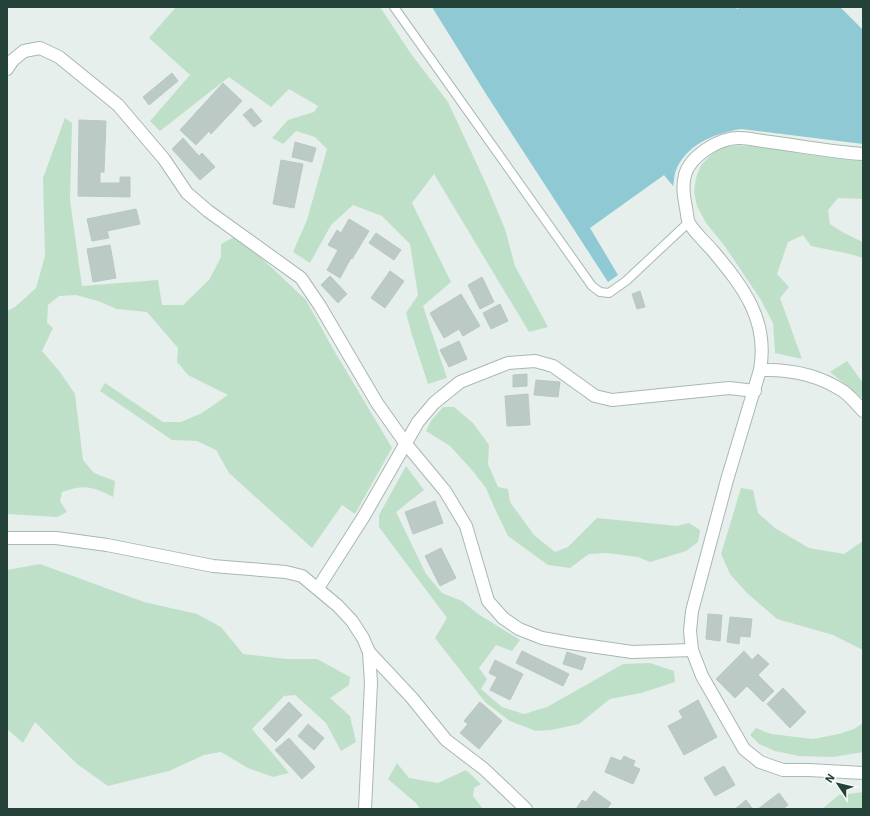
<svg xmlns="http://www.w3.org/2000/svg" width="870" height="816" viewBox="0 0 870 816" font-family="'IBM Plex Sans',sans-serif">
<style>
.green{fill:#bfe0c8}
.water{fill:#8ec9d4}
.building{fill:#bbcac4;stroke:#b8c9c2}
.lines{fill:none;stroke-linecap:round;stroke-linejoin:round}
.service-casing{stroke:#a8b8b2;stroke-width:10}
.minor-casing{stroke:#a8b8b2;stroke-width:14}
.service{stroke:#fff;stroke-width:8}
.minor{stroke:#fff;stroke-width:12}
</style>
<rect width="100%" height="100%" fill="#e6efeb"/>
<g class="green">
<polygon points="176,7 380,7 411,54 448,102 487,186 505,229 515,266 548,327 529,332 434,174 412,203 451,282 423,306 447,378 428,384 412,335 406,313 418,295 410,244 382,216 353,205 331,225 310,263 293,252 307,220 327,149 315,137 296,131 283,144 272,138 288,120 314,112 318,106 289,89 271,107 229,77 160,131 150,121 190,75 149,38"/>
<path d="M65,118L72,123L70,200L82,286L158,280L162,305H183L209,280L221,257V244L234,237L254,251L306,300L332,347L392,448L355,514L342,505L312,548L229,473L216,450L197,441L172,440L100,391L105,383L163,422H181L202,413L228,395L188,375L177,362L178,348L147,312L117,309L98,301L76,295L59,296L48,305L47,323L53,328L42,351L60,372L75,394L83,460L94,473L115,481L113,497C93,486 84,484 62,492L60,501L67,512L57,517L7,514V311L15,307L36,288L45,256L43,178Z"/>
<polygon points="728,145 749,146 863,160 863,199 838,198 828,210 830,224 844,233 863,242 863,258 850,254 811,246 803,235 788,242 777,274 789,287 780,298 802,359 775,353 773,323 761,300 724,245 706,223 697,206 694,192 696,178 701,165 715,151"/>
<polygon points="847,361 863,383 863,399 830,372"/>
<polygon points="443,407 454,407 473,423 489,445 488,464 498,487 508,489 510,502 534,535 555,552 568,547 597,518 677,526 689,523 700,530 698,542 686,551 650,562 638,557 607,553 589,554 570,568 548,565 508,536 495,509 486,488 471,469 450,446 426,431 431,421"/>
<polygon points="406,466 424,490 396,512 426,574 442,593 462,601 478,614 520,640 512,651 496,645 479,668 487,679 481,689 502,707 524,714 547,707 623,664 650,663 674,671 675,682 641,693 610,699 579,724 551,730 536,731 510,721 485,702 435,638 447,618 379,527 379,515"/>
<polygon points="741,488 753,490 758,513 775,528 809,548 844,554 863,541 863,650 833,635 777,619 747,593 730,574 721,554"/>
<polygon points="40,564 144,602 197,614 221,627 243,654 286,659 317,659 350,677 349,685 330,698 350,716 356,742 341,751 326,723 295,695 284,696 252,729 289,773 273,777 248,768 221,752 204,755 169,771 108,786 77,764 35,722 23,743 7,729 7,570"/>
<polygon points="863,723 863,752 833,757 799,756 775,751 759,744 750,735 756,728 771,734 813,739 839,734 854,729"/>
<polygon points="397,763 409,778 438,783 466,770 481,784 474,788 473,796 483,809 420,809 417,804 388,779"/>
<polygon points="863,792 863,809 822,809 839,795"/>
</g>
<path class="water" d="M432,7H736L737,9L742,7H840L863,30V144L741,129C715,133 684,145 675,173C674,177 674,182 673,186L664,175L590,228L618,275L608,282L486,94Z"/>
<g class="building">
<polygon points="172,73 178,81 149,105 143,97"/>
<polygon points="223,83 242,101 211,134 209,131 196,145 180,130"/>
<polygon points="251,108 262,121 254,127 243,115"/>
<polygon points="79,120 106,121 104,172 100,172 100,183 120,183 120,177 130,177 130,197 78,196"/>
<polygon points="183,138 199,156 202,153 215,167 200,180 172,149"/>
<polygon points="295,142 316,148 312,162 292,157"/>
<polygon points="281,160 303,164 294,208 273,204"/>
<polygon points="136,209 140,224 107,231 109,238 92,241 87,219"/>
<polygon points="349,219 369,231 352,259 351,258 340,278 327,270 338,250 328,245 337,230 341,233"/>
<polygon points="376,233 401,250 394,260 369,243"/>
<polygon points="110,245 116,278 93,282 87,249"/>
<polygon points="390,271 404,281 385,308 371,298"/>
<polygon points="330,276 347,294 338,303 321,285"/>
<polygon points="482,277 494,302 480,309 468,285"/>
<polygon points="640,291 645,307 637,309 632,294"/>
<polygon points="461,294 480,326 463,336 459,329 444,338 430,313"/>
<polygon points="500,304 508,321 491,329 483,313"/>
<polygon points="459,341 467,359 449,367 440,350"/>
<polygon points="527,374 527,386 513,387 513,375"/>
<polygon points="536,380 560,382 558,397 534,395"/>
<polygon points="528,394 530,425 507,426 505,396"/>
<polygon points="435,501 443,523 413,534 405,512"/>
<polygon points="441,548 456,578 440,586 425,556"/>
<polygon points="708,614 722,615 720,641 706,639"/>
<polygon points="730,617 752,619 750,637 740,636 739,644 727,642"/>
<polygon points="522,651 569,674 563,686 516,663"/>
<polygon points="744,651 752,660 758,654 769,664 758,675 774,691 763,702 747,686 735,698 716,679"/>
<polygon points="567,652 586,658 582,670 563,664"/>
<polygon points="495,660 523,674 510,700 490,690 497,677 489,673"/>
<polygon points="783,688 806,712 790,728 767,704"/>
<polygon points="698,700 717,737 684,755 668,726 683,718 679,711"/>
<polygon points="289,702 302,715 276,742 263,729"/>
<polygon points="480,702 502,721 479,749 460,733 468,724 464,721"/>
<polygon points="308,724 324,738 314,750 298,736"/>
<polygon points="289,738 315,767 302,779 275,750"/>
<polygon points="624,756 635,761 633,766 640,769 633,784 605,772 611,757 621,761"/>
<polygon points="724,766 735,785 715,796 704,778"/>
<polygon points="594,791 611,803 607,809 576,809 582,800 586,802"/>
<polygon points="779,793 788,805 783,809 758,809"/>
<polygon points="746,800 752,808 751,809 735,809"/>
</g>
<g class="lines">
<g class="service-casing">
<polyline id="service" points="394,7 592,286 600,292 609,293 626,281 689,222"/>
</g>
<g class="minor-casing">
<g id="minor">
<polyline points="7,69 13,60 24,51 40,48 59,57 118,105 164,159 187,193 208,211 301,278 320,306 377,403 406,444 445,491 466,526 488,601 503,618 519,629 542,638 570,643 632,652 692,650"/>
<path d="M863,154C832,152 801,146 770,142C760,141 749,138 740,138C720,137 690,156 685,175C682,186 684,197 686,208C687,212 687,219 689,223C695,233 705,242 713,251C743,287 769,320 760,370L727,480L692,611L690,631L692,650L702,676L744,749L760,762L783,770H809L863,773"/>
<path d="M760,370C789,369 819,375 843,391C850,396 857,404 863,411"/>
<polyline points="7,538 56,538 107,545 213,566 286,572 302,576 338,606 352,621 363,638 369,652 371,683 365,809"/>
<polyline points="318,588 364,516 418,422 434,403 460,382 508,363 535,361 553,366 595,396 612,400 729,388 755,391"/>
<polyline points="369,652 412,698 446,740 484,769 526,809"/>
</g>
</g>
<use href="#service" class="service"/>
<use href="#minor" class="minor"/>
</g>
<rect width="870" height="816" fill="none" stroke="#24423a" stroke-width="16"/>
<g transform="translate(838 784) rotate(305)" stroke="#f7fbf9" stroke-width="3" paint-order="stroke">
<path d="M0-3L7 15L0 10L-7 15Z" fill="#24423a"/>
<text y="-6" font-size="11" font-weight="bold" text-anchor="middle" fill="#24423a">N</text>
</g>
</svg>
